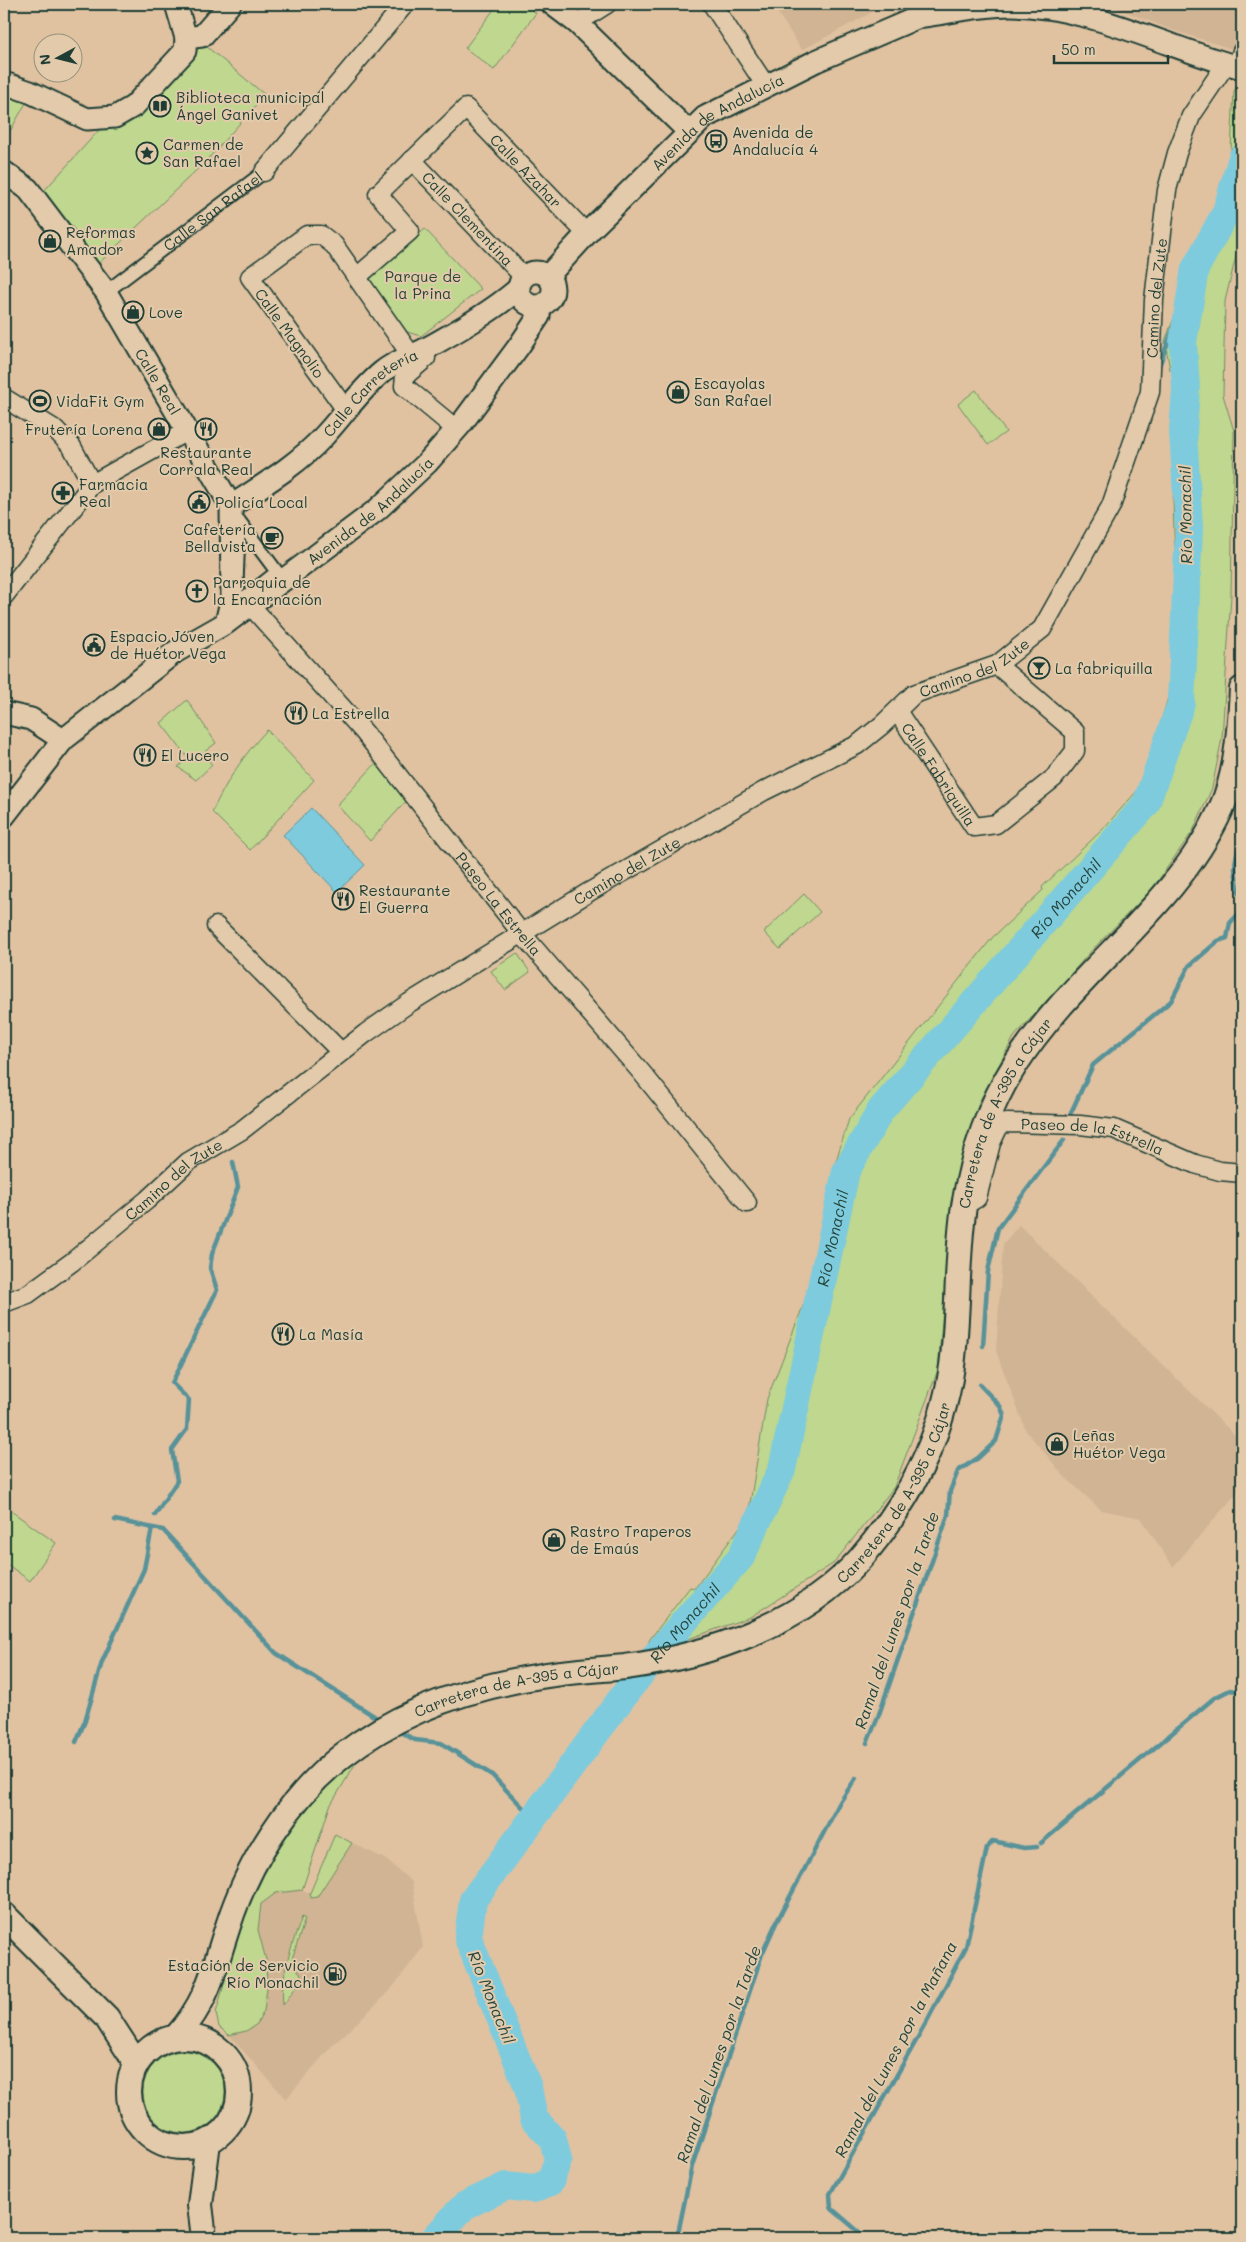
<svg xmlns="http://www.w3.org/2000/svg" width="1246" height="2242" viewBox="0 0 1246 2242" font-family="Mali,sans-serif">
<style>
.built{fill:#d0b494}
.green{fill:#bfd78e;stroke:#6f8a61}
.water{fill:#7ecbdd;stroke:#589299}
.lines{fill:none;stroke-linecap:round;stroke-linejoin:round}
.stream{stroke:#589299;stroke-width:4.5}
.river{stroke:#7ecbdd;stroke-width:28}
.pedestrian-casing{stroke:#1f3d34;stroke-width:16}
.minor-casing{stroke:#1f3d34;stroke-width:21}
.tertiary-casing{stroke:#1f3d34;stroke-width:25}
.secondary-casing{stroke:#1f3d34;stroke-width:28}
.pedestrian{stroke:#e2caaa;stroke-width:12}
.minor{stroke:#e2caaa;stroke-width:18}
.tertiary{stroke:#e2caaa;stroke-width:21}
.secondary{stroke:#e2caaa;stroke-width:24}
.labels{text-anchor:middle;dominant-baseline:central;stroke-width:4;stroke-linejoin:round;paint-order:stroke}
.poi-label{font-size:15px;fill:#1f3d34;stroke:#e2caaa;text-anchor:start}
.street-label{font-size:15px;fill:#1f3d34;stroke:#e2caaa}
.park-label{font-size:15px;fill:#274538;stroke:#e2caaa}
.water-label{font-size:16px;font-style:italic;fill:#24443c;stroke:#e2caaa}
</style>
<rect width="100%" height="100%" fill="#e0c2a1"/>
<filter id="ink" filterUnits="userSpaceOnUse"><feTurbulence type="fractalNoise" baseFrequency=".02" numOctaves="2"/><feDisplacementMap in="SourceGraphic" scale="10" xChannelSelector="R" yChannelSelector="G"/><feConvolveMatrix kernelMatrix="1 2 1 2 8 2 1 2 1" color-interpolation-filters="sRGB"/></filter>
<g filter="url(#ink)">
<g class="built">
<polygon points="772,4 893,4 878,9 802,50"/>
<polygon points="1107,4 1242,4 1242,15 1232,49 1169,29"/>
<polygon points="1019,1225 1242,1442 1242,1487 1173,1567 1141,1518 1101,1510 1064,1476 1026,1431 996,1351 1003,1244"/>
<polygon points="352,1843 385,1859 412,1882 423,1947 390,1991 330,2048 286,2099 229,2035 246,2031 256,2024 264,2011 267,1988 266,1960 258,1930 261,1904 276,1893 302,1890 310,1893 311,1898 317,1897"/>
</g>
<g class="green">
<polygon points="498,4 524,4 536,13 494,70 465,48"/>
<polygon points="201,42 265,95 207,160 98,264 43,192 100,129 134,108"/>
<polygon points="1242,83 1242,232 1225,301 1223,395 1234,431 1231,595 1222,738 1212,788 1193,831 1152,889 1093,949 1014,1037 979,1102 951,1211 938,1370 894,1487 834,1563 750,1617 677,1643 645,1651 650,1639 690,1587 695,1588 748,1516 767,1399 805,1301 835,1164 849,1119 992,938 1043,890 1042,887 1102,830 1137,791 1148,765 1174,677 1177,624 1173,500 1181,373 1170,370 1165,341 1224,188 1231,151 1234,91 1239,84"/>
<polygon points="8,96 27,101 4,142 4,99"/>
<polygon points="425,229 481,289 421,336 407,332 368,278"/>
<polygon points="976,390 1006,432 988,445 958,404"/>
<polygon points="187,700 216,743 203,753 212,765 196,780 178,767 188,758 161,723"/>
<path d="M267,730L314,780L250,850L212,812C226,782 244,754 267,730Z"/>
<polygon points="380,759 410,797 370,841 337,805"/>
<polygon points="804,894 820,912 780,949 764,932"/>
<polygon points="517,953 530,972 505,990 491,971"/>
<polygon points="4,1506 56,1543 30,1581 4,1562"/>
<polygon points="357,1761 330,1806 302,1890 276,1893 261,1904 258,1930 266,1960 267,1988 264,2011 257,2024 246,2031 229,2035 219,2027 216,2013 239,1930 270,1854 311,1800 348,1765"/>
<polygon points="335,1834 352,1843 317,1897 311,1898 310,1893"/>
<path d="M302,1917L305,1919L291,1962L301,1974L299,1983L283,2005C280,1974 292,1946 302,1917Z"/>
<circle cx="184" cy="2092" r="41"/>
</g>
<polygon class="water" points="311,808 365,865 337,892 283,835"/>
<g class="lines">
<g class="stream">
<polyline points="1169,341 1183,342"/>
<polyline points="1158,369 1195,269"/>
<path d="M1242,841C1230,866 1236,877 1242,902"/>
<polyline points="1068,1119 1093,1065 1171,1001 1189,966 1218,941 1227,938 1230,923 1242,910"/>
<polyline points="983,1346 988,1271 998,1228 1064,1140"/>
<polyline points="155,1515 177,1481 172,1450 187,1429 189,1400 172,1383 217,1290 210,1268 212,1254 238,1187 233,1162"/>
<polyline points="115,1520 163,1530 276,1653 377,1718"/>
<polyline points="402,1733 415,1740 441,1743 492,1775 534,1819"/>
<polyline points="76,1742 85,1721 102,1662 144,1569 152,1528"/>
<polyline points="867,1743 878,1717 948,1515 950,1491 958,1471 978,1458 996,1441 1004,1415 1000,1406 980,1385"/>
<polyline points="1041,1843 1214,1698 1230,1690 1242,1692"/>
<polyline points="677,2238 692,2166 762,1954 776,1923 840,1802 856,1778"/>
<polyline points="866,2238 831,2208 830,2194 926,2023 966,1947 987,1848 993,1841 1024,1848 1037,1847"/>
</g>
<path class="river" id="s1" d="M435,2238L464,2206L506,2186L533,2189L550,2182L558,2160L553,2139L534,2119L528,2087L468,1938L473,1900L627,1691L669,1639L741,1557L782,1469L846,1171L881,1110L1146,804L1181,703L1189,528L1183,431L1186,389L1183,342L1195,269L1226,212L1242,158"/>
<g class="pedestrian-casing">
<g id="pedestrian">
<path id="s2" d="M106,292L264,172"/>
<polygon points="239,521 277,572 244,598 239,599 236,596"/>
</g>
</g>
<g class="minor-casing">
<g id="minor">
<polyline points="712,4 766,86"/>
<polyline points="577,23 607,4"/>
<polyline points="1237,67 1242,51"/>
<path id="s3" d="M412,160L524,277"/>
<polyline points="264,172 405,4"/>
<path id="s4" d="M357,277L410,231L378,194L466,108L586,233"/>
<polyline points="426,349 426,358 405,376 404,386 456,429"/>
<polyline points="4,398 56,430 72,447 92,484"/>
<polyline points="346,410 250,277 307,235 321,235 334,245 411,355"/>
<polyline points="4,596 92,484 187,431"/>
<path id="s5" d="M250,605L364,732L522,934L642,1073L747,1203"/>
<path id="s6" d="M897,711L974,827L996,824L1054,778L1075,751V732L997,665"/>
<polyline points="216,926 341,1052"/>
<path id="s7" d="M972,1201L977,1198L991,1143L1000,1124L1008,1123L1080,1125L1114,1129L1195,1164L1220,1171L1242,1173"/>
<path id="s8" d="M4,1303L28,1294L72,1262L147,1200L188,1162L242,1130L366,1033L409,1003L589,892L764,791L857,745L882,725L914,694L997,665L1042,629L1111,506L1150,392L1154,300L1167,190L1177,153L1191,116L1226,64"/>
</g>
</g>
<g class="tertiary-casing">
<g id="tertiary">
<polyline points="552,4 577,23 689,132"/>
<path d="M924,16C953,12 981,5 1011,5C1092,6 1166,48 1242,68"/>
<polyline points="186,38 202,36 230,4"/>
<polyline points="4,83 30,92 87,119 115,117 134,106 185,51 186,38 176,4"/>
<path id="s9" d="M4,172L28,189L106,292L231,506L232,597L226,623"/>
<circle cx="536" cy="289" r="17"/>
<path id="s10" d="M548,276L591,229L705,117L816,61L921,16L940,4"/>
<path id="s11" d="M231,506C263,485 297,465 323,437C343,416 359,391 382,372C395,361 413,356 429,347C459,330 491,312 518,289"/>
<polyline points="4,713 31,719 63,740"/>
<path id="s12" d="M4,816L63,740L175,652L226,623L378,509L427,463L462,423L519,346L539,316L540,306"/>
</g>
</g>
<g class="secondary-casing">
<g id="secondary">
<polyline points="4,1915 107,2018 136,2063"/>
<path id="s13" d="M177,2036C209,1999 213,1971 228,1926C249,1861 288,1799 342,1756C399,1711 470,1687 541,1676C569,1671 597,1670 625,1667C709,1656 802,1624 860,1559C908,1504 942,1438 952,1366C959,1313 956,1259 964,1206C972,1157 988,1107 1015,1065C1074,972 1175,910 1221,809C1237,775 1240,726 1242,689"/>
<circle cx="184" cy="2092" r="55"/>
<polyline points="204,2238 200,2205 208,2142"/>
</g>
</g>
<use href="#pedestrian" class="pedestrian"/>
<use href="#minor" class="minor"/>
<use href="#tertiary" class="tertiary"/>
<use href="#secondary" class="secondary"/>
</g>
</g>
<defs>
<g id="library-ring" transform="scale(1.125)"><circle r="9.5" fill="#e2caaa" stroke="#1f3d34" stroke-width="1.5"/><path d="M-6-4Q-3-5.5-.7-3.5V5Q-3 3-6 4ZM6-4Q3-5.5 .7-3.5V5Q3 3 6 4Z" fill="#1f3d34"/></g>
<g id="bus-ring" transform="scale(1.125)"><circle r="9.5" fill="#e2caaa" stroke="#1f3d34" stroke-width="1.5"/><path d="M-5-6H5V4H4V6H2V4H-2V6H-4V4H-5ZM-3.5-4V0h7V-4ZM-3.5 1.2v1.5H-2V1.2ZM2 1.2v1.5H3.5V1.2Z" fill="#1f3d34"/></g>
<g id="sight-ring" transform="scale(1.125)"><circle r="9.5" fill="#e2caaa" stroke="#1f3d34" stroke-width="1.5"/><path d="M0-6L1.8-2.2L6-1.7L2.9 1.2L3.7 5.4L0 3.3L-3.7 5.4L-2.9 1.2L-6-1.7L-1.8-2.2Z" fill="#1f3d34"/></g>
<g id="shop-ring" transform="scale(1.125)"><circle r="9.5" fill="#e2caaa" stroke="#1f3d34" stroke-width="1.5"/><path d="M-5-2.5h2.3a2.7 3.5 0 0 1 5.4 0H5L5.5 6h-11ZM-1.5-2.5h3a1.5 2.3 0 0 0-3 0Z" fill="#1f3d34"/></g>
<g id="stadium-ring" transform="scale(1.125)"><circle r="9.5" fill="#e2caaa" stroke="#1f3d34" stroke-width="1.5"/><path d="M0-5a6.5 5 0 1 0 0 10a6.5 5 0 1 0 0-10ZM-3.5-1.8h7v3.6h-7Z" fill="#1f3d34"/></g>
<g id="restaurant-ring" transform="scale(1.125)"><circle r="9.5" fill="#e2caaa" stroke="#1f3d34" stroke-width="1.5"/><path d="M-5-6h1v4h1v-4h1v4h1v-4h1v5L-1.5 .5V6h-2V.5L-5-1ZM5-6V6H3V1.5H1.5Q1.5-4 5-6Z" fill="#1f3d34"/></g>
<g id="pharmacy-ring" transform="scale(1.125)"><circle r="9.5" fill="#e2caaa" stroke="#1f3d34" stroke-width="1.5"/><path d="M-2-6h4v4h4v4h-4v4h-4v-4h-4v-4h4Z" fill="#1f3d34"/></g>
<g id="civic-ring" transform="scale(1.125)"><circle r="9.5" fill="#e2caaa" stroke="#1f3d34" stroke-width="1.5"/><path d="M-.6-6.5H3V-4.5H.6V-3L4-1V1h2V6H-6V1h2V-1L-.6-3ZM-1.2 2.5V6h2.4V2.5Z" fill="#1f3d34"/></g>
<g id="cafe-ring" transform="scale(1.125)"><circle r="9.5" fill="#e2caaa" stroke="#1f3d34" stroke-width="1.5"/><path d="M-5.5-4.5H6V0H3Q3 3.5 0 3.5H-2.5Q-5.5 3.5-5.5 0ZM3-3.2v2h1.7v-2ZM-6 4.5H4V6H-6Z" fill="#1f3d34"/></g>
<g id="church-ring" transform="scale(1.125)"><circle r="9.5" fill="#e2caaa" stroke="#1f3d34" stroke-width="1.5"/><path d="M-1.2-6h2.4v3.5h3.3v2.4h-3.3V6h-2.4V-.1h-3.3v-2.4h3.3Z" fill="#1f3d34"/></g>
<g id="bar-ring" transform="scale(1.125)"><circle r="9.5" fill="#e2caaa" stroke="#1f3d34" stroke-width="1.5"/><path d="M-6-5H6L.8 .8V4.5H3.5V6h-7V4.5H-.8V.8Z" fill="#1f3d34"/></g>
<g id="fuel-ring" transform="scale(1.125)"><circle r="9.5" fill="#e2caaa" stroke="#1f3d34" stroke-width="1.5"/><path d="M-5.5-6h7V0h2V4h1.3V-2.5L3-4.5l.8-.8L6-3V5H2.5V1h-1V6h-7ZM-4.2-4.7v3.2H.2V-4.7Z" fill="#1f3d34"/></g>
</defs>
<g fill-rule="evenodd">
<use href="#library-ring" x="160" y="106"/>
<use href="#bus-ring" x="716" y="141"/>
<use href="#sight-ring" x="147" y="153"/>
<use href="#shop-ring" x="50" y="241"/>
<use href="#shop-ring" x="133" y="312"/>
<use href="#shop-ring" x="678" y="392"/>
<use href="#stadium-ring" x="40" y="401"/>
<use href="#shop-ring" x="159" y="429"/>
<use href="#restaurant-ring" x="206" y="429"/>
<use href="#pharmacy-ring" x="63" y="493"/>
<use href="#civic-ring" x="199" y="502"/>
<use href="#cafe-ring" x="272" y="538"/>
<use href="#church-ring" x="197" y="591"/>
<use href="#civic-ring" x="94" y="645"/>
<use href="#bar-ring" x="1039" y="668"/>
<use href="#restaurant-ring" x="296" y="713"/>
<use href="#restaurant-ring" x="145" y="755"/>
<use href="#restaurant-ring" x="343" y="899"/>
<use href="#restaurant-ring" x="283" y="1334"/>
<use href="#shop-ring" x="1057" y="1444"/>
<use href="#shop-ring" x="554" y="1540"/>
<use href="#fuel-ring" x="335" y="1974"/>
</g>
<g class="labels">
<g class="poi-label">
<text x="176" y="97">Biblioteca municipal<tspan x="176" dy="17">Ángel Ganivet</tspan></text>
<text x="732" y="132">Avenida de<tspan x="732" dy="17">Andalucía 4</tspan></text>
<text x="163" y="144">Carmen de<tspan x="163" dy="17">San Rafael</tspan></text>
<text x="66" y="232">Reformas<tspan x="66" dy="17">Amador</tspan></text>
<text x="149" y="312">Love</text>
<text x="694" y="383">Escayolas<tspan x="694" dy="17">San Rafael</tspan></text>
<text x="56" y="401">VidaFit Gym</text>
<text x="143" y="429" text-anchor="end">Frutería Lorena</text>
<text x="206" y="452" text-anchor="middle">Restaurante<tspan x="206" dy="17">Corrala Real</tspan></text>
<text x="79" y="484">Farmacia<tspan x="79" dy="17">Real</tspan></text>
<text x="215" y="502">Policía Local</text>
<text x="256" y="529" text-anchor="end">Cafetería<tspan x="256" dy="17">Bellavista</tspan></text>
<text x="213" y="582">Parroquia de<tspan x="213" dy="17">la Encarnación</tspan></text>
<text x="110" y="636">Espacio Jóven<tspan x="110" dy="17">de Huétor Vega</tspan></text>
<text x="1055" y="668">La fabriquilla</text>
<text x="312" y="713">La Estrella</text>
<text x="161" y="755">El Lucero</text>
<text x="359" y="890">Restaurante<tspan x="359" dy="17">El Guerra</tspan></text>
<text x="299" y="1334">La Masía</text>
<text x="1073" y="1435">Leñas<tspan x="1073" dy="17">Huétor Vega</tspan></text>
<text x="570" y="1531">Rastro Traperos<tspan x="570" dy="17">de Emaús</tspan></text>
<text x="319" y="1965" text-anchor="end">Estación de Servicio<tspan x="319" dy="17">Río Monachil</tspan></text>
</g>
<g class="street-label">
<text stroke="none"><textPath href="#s10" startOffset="231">Avenida de Andalucía</textPath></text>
<text stroke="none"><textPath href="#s4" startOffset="329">Calle Azahar</textPath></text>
<text stroke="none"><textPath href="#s2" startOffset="134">Calle San Rafael</textPath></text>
<text stroke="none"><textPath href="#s3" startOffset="81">Calle Clementina</textPath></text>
<text stroke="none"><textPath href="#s8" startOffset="1601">Camino del Zute</textPath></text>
<text transform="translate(290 333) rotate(54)">Calle Magnolio</text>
<text stroke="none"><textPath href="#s9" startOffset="262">Calle Real</textPath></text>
<text stroke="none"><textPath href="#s11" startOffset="181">Calle Carretería</textPath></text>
<text stroke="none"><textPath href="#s12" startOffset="480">Avenida de Andalucía</textPath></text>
<text stroke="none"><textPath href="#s8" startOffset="1166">Camino del Zute</textPath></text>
<text stroke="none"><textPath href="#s6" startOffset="76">Calle Fabriquilla</textPath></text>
<text stroke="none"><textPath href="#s8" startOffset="761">Camino del Zute</textPath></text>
<text stroke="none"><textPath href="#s5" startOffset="389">Paseo La Estrella</textPath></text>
<text stroke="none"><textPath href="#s13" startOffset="1375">Carretera de A-395 a Cájar</textPath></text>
<text stroke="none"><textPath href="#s7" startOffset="178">Paseo de la Estrella</textPath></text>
<text stroke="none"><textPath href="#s8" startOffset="211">Camino del Zute</textPath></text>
<text stroke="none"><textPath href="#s13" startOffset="970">Carretera de A-395 a Cájar</textPath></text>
<text stroke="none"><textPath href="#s13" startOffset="520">Carretera de A-395 a Cájar</textPath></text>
</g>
<g class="park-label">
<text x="423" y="276">Parque de<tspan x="423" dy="17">la Prina</tspan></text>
</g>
<g class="water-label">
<text transform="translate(1185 515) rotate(-91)">Río Monachil</text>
<text stroke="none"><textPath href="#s1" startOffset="1628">Río Monachil</textPath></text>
<text stroke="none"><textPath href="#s1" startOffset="1208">Río Monachil</textPath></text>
<text transform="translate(896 1620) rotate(-71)">Ramal del Lunes por la Tarde</text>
<text stroke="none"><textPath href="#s1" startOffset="788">Río Monachil</textPath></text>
<text transform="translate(492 1997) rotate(68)">Río Monachil</text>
<text transform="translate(895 2049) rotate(-62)">Ramal del Lunes por la Mañana</text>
<text transform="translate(718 2054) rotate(-71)">Ramal del Lunes por la Tarde</text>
</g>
</g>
<rect width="1246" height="2242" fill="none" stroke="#e2caaa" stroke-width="20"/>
<rect x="10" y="10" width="1226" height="2222" fill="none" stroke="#1f3d34" stroke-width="2" filter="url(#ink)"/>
<g transform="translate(58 58) rotate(263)"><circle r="24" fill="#e2caaa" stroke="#94927b"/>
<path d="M0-4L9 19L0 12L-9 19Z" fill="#1f3d34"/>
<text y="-8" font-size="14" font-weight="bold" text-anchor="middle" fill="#1f3d34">N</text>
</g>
<path d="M1054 55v8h114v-8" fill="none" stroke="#1f3d34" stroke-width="2.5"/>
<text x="1061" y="55" font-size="15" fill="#1f3d34" stroke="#e2caaa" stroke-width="4" paint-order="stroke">50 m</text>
</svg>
